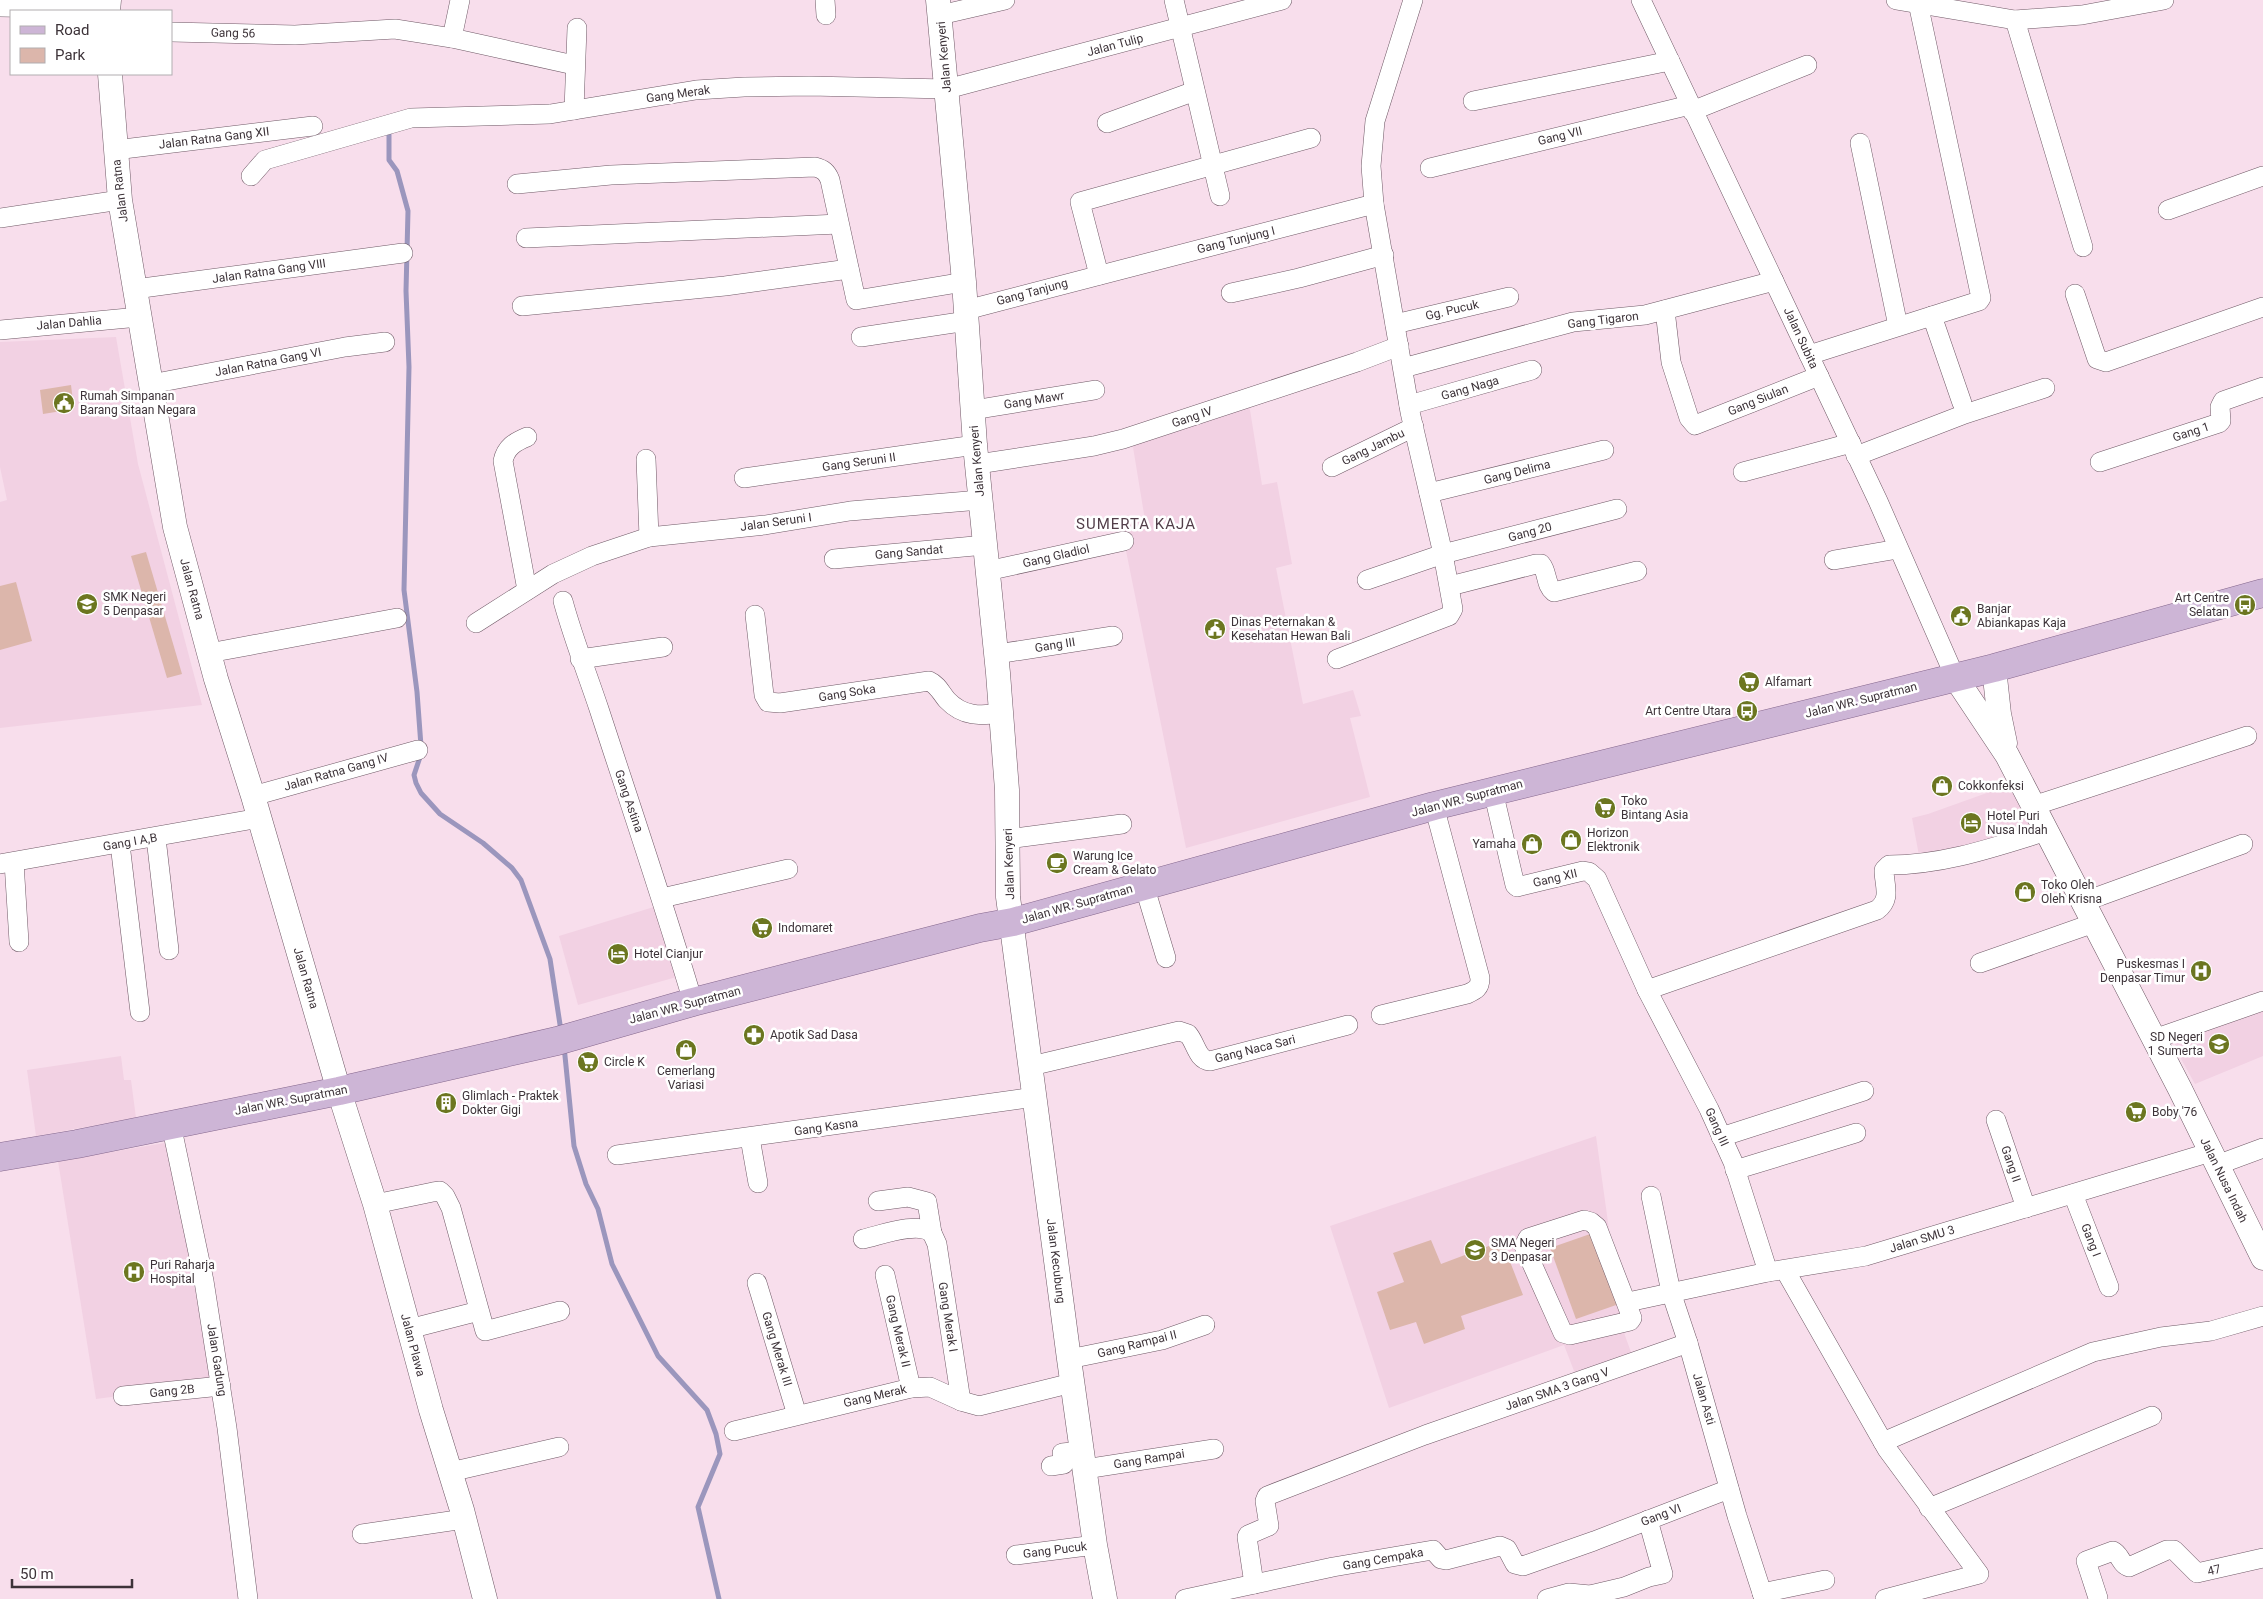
<svg xmlns="http://www.w3.org/2000/svg" width="2263" height="1599" viewBox="0 0 2263 1599" font-family="Roboto,sans-serif">
<style>
.built{fill:#f2d1e3}
.green{fill:#dcb6ab}
.lines{fill:none;stroke-linecap:round;stroke-linejoin:round}
.stream{stroke:#9b96bd;stroke-width:5}
.minor-casing{stroke:#6f5966;stroke-width:20}
.tertiary-casing{stroke:#6f5966;stroke-width:25}
.primary-casing{stroke:#85678d;stroke-width:29}
.minor{stroke:#fff;stroke-width:19}
.tertiary{stroke:#fff;stroke-width:24}
.primary{stroke:#cdb5d6;stroke-width:28}
.labels{text-anchor:middle;dominant-baseline:central;stroke-width:5;stroke-linejoin:round;paint-order:stroke}
.street-label{font-size:12px;fill:#3d3339;stroke:#fff}
.poi-label{font-size:12px;fill:#3d3339;stroke:#fff;text-anchor:start}
.quarter-label{font-size:15px;letter-spacing:1px;fill:#523e49;stroke:#fff}
</style>
<rect width="100%" height="100%" fill="#f8deec"/>
<g class="built">
<polygon points="116,337 138,464 202,705 0,728 0,502 7,500 0,467 0,342"/>
<polygon points="1247,391 1262,485 1277,482 1292,564 1276,568 1303,704 1353,690 1361,716 1350,718 1370,797 1186,848 1121,526 1145,520 1131,435"/>
<polygon points="2012,784 2032,828 1920,861 1912,818 1928,814"/>
<polygon points="657,906 680,976 578,1005 559,936"/>
<polygon points="2263,1007 2263,1056 2195,1084 2175,1048 2175,1040"/>
<polygon points="121,1056 124,1080 131,1080 136,1118 36,1136 27,1070"/>
<polygon points="1596,1136 1623,1330 1632,1355 1576,1376 1564,1345 1389,1408 1330,1226"/>
<polygon points="170,1142 211,1384 96,1399 58,1161"/>
</g>
<g class="green">
<polygon points="71,385 74,409 43,414 40,390"/>
<polygon points="146,552 182,674 167,678 131,556"/>
<polygon points="16,582 32,641 0,650 0,586"/>
<polygon points="1593,1233 1619,1304 1576,1319 1550,1248"/>
<polygon points="1431,1240 1441,1264 1502,1241 1523,1295 1461,1316 1465,1329 1424,1344 1416,1322 1390,1330 1377,1292 1404,1282 1393,1253"/>
</g>
<g class="lines">
<g class="stream">
<polyline points="389,127 389,160 397,171 408,211 406,291 409,367 404,590 417,692 421,746"/>
<polyline points="421,754 414,775 416,783 421,793 440,814 483,843 512,868 521,880 550,959 561,1031"/>
<polyline points="564,1046 574,1146 586,1184 598,1209 612,1264 658,1356 707,1410 716,1434 720,1454 698,1507 719,1599"/>
</g>
<g class="minor-casing">
<g id="minor">
<polyline points="825,0 826,15"/>
<polyline points="1174,0 1220,196"/>
<polyline points="1641,0 1878,501 1955,677"/>
<polyline points="1896,0 2015,20 2082,15 2164,0"/>
<polyline points="0,7 108,9"/>
<polyline points="940,15 1005,0"/>
<polyline points="2015,20 2083,247"/>
<polyline points="171,32 295,35 395,29 452,38 574,65"/>
<polyline points="452,38 460,0"/>
<polyline points="1473,101 1670,61"/>
<polyline points="574,110 577,28"/>
<polyline points="1692,111 1807,65"/>
<polyline points="1107,123 1195,91"/>
<polyline points="1860,143 1898,326"/>
<polyline points="115,150 313,126"/>
<polyline points="1430,168 1690,105"/>
<polyline points="251,176 265,160 411,118 550,114 696,90 744,87 809,86 947,89 1282,0"/>
<path d="M517,184L611,175L815,167C823,169 827,172 830,180L856,300L964,282"/>
<polyline points="2168,210 2263,176"/>
<polyline points="0,218 120,200"/>
<polyline points="526,238 839,224"/>
<polyline points="1099,275 1080,202 1311,138"/>
<polyline points="135,289 403,253"/>
<polyline points="1231,293 1299,278 1384,255"/>
<polyline points="2075,294 2097,359 2106,362 2263,307"/>
<polyline points="522,306 725,286 849,269"/>
<polyline points="966,310 1374,204"/>
<polyline points="1665,310 1671,362 1689,418 1695,425 1819,376"/>
<polyline points="1932,316 1962,403"/>
<polyline points="1395,324 1509,297"/>
<polyline points="0,330 139,317"/>
<polyline points="861,337 967,321"/>
<polyline points="1809,355 1979,301 1981,298 1918,3"/>
<polyline points="1403,368 1573,322 1645,315 1774,281"/>
<polyline points="151,384 345,347 385,342"/>
<polyline points="1409,405 1532,370"/>
<polyline points="973,410 1095,390"/>
<path d="M527,437C515,442 506,447 503,461L527,590"/>
<polyline points="1856,456 1965,414 2045,388"/>
<polyline points="646,459 649,537"/>
<polyline points="2100,462 2219,423 2221,421 2220,407 2223,401 2263,387"/>
<polyline points="978,464 1094,446 1123,439 1357,362 1399,346"/>
<polyline points="1332,467 1414,427"/>
<polyline points="1743,472 1851,443"/>
<polyline points="744,478 975,445"/>
<polyline points="1429,493 1604,450"/>
<polyline points="834,559 985,545"/>
<polyline points="1834,560 1898,549"/>
<polyline points="987,571 1124,541"/>
<polyline points="1367,580 1443,554 1617,509"/>
<path d="M1450,586L1536,564H1541C1548,572 1545,585 1554,592L1637,571"/>
<path d="M563,601C573,638 587,673 599,709C631,807 664,904 693,1002"/>
<path d="M755,615L764,695L768,702L780,703L929,681C938,685 941,693 947,700C963,717 981,716 1001,713"/>
<polyline points="476,623 553,574 592,556 649,537 765,525 850,511 980,500"/>
<polyline points="209,653 397,618"/>
<polyline points="997,654 1113,636"/>
<polyline points="580,659 663,647"/>
<polyline points="1337,659 1449,616 1453,609 1443,554 1410,412 1374,204 1371,166 1375,121 1413,0"/>
<polyline points="1493,791 1515,885 1517,887 1583,871 1589,872 1597,879 1647,990 1709,1109 1733,1162 1768,1272"/>
<polyline points="253,796 418,750"/>
<polyline points="2033,806 2247,736"/>
<polyline points="156,838 169,950"/>
<polyline points="1008,839 1122,824"/>
<polyline points="120,844 140,1012"/>
<polyline points="14,862 19,942"/>
<polyline points="0,864 260,818"/>
<polyline points="1144,885 1166,958"/>
<polyline points="662,898 788,869"/>
<polyline points="2083,902 2243,844"/>
<polyline points="1980,963 2094,923"/>
<path d="M1647,990L1877,910C1892,899 1884,885 1884,870L1889,865C1944,865 1995,847 2047,831"/>
<path d="M1381,1015L1467,994C1476,990 1480,988 1480,978L1434,806"/>
<polyline points="2154,1039 2263,1001"/>
<path d="M1031,1066L1179,1031L1188,1034C1196,1043 1197,1060 1210,1061L1348,1025"/>
<polyline points="1996,1120 2026,1208"/>
<polyline points="171,1124 204,1281 227,1428 248,1599"/>
<polyline points="1721,1137 1864,1091"/>
<polyline points="750,1138 758,1183"/>
<polyline points="617,1155 1035,1097"/>
<polyline points="2217,1165 2263,1148"/>
<polyline points="1735,1170 1856,1133"/>
<polyline points="2073,1194 2109,1287"/>
<polyline points="1651,1196 1671,1292 1688,1343 1737,1516 1764,1599"/>
<polyline points="878,1201 908,1197 927,1202 932,1233 937,1244 961,1401"/>
<polyline points="375,1204 433,1192 440,1191 445,1196 451,1208 485,1331 560,1311"/>
<polygon points="1584,1220 1591,1222 1597,1227 1632,1318 1630,1321 1570,1335 1563,1333 1524,1246 1528,1238"/>
<path d="M863,1239C881,1235 918,1221 932,1233"/>
<polyline points="1785,1270 1887,1449 1979,1574 1885,1599"/>
<polyline points="885,1275 911,1388"/>
<polyline points="757,1283 797,1415"/>
<polyline points="1628,1302 1768,1272 1866,1256 2211,1152"/>
<polyline points="409,1329 479,1311"/>
<polyline points="1069,1359 1162,1340 1205,1325"/>
<polyline points="123,1396 221,1386"/>
<polyline points="734,1431 911,1388 930,1387 961,1401 979,1406 1072,1383"/>
<polyline points="1883,1442 2093,1352 2161,1337 2211,1331 2263,1316"/>
<polyline points="1051,1466 1064,1464 1062,1453 1082,1451"/>
<polyline points="1085,1469 1214,1449"/>
<polyline points="450,1472 559,1447"/>
<polyline points="1929,1508 2152,1416"/>
<polyline points="362,1534 464,1519"/>
<polyline points="1016,1555 1095,1545"/>
<polyline points="1254,1584 1247,1537 1248,1535 1269,1526 1265,1501 1267,1496 1425,1435 1688,1343"/>
<polyline points="1762,1593 1825,1580"/>
<path d="M2098,1598L2086,1561L2113,1551C2120,1554 2121,1565 2129,1567L2167,1550H2174L2197,1573L2263,1558"/>
<polyline points="1185,1599 1333,1567 1433,1550 1441,1559 1446,1560 1500,1546 1507,1549 1515,1564 1523,1566 1594,1541 1729,1489"/>
<polyline points="1547,1599 1569,1593 1590,1595 1624,1587 1649,1577 1663,1574 1648,1520"/>
</g>
</g>
<g class="tertiary-casing">
<g id="tertiary">
<polyline points="938,0 964,282 975,445 998,673 1007,790 1008,897 1069,1359 1095,1545 1105,1599"/>
<polyline points="108,11 109,0"/>
<polyline points="110,74 120,200 175,527 216,679 253,796 339,1091 375,1204 431,1410 462,1510 485,1599"/>
<polyline points="1994,668 1999,714 2005,743"/>
<polyline points="1955,677 2007,755 2180,1089 2263,1258"/>
</g>
</g>
<g class="primary-casing">
<polyline id="primary" points="0,1157 77,1144 339,1091 557,1041 693,1002 980,928 1013,922 1434,806 1994,668 2263,593"/>
</g>
<use href="#minor" class="minor"/>
<use href="#tertiary" class="tertiary"/>
<use href="#primary" class="primary"/>
</g>
<defs>
<g id="civic-disc" transform="scale(1.125)"><circle r="9.5" fill="#6c7620" stroke="#fff"/><path d="M-.6-6.5H3V-4.5H.6V-3L4-1V1h2V6H-6V1h2V-1L-.6-3ZM-1.2 2.5V6h2.4V2.5Z" fill="#fff"/></g>
<g id="school-disc" transform="scale(1.125)"><circle r="9.5" fill="#6c7620" stroke="#fff"/><path d="M0-5L7-2L0 1L-7-2ZM-4 1L0 2.5L4 1V4Q0 6-4 4Z" fill="#fff"/></g>
<g id="bus-disc" transform="scale(1.125)"><circle r="9.5" fill="#6c7620" stroke="#fff"/><path d="M-5-6H5V4H4V6H2V4H-2V6H-4V4H-5ZM-3.5-4V0h7V-4ZM-3.5 1.2v1.5H-2V1.2ZM2 1.2v1.5H3.5V1.2Z" fill="#fff"/></g>
<g id="supermarket-disc" transform="scale(1.125)"><circle r="9.5" fill="#6c7620" stroke="#fff"/><path d="M-6-5.5h2.5l.6 2H6L4.5 2H-2.5L-4.4-4H-6ZM-1.5 3.2a1.3 1.3 0 1 0 .1 0ZM3 3.2a1.3 1.3 0 1 0 .1 0Z" fill="#fff"/></g>
<g id="shop-disc" transform="scale(1.125)"><circle r="9.5" fill="#6c7620" stroke="#fff"/><path d="M-5-2.5h2.3a2.7 3.5 0 0 1 5.4 0H5L5.5 6h-11ZM-1.5-2.5h3a1.5 2.3 0 0 0-3 0Z" fill="#fff"/></g>
<g id="hotel-disc" transform="scale(1.125)"><circle r="9.5" fill="#6c7620" stroke="#fff"/><path d="M-6-4.5h1.5V1H6V5H4.5V3h-9V5H-6ZM-4 0a1.8 1.8 0 1 1 3.6 0ZM.5 0V-2.5h3Q6-2.5 6 0Z" fill="#fff"/></g>
<g id="cafe-disc" transform="scale(1.125)"><circle r="9.5" fill="#6c7620" stroke="#fff"/><path d="M-5.5-4.5H6V0H3Q3 3.5 0 3.5H-2.5Q-5.5 3.5-5.5 0ZM3-3.2v2h1.7v-2ZM-6 4.5H4V6H-6Z" fill="#fff"/></g>
<g id="hospital-disc" transform="scale(1.125)"><circle r="9.5" fill="#6c7620" stroke="#fff"/><path d="M-5-5h3v3.5h4V-5h3V5h-3V1.5h-4V5h-3Z" fill="#fff"/></g>
<g id="pharmacy-disc" transform="scale(1.125)"><circle r="9.5" fill="#6c7620" stroke="#fff"/><path d="M-2-6h4v4h4v4h-4v4h-4v-4h-4v-4h4Z" fill="#fff"/></g>
<g id="building-disc" transform="scale(1.125)"><circle r="9.5" fill="#6c7620" stroke="#fff"/><path d="M-4-6H4V6H1V3H-1V6H-4ZM-2.5-4.3h1.7v1.8h-1.7ZM.8-4.3h1.7v1.8H.8ZM-2.5-1h1.7V.8h-1.7ZM.8-1h1.7V.8H.8Z" fill="#fff"/></g>
</defs>
<g fill-rule="evenodd">
<use href="#civic-disc" x="64" y="403"/>
<use href="#school-disc" x="87" y="604"/>
<use href="#bus-disc" x="2245" y="605"/>
<use href="#civic-disc" x="1961" y="616"/>
<use href="#civic-disc" x="1215" y="629"/>
<use href="#supermarket-disc" x="1749" y="682"/>
<use href="#bus-disc" x="1747" y="711"/>
<use href="#shop-disc" x="1942" y="786"/>
<use href="#supermarket-disc" x="1605" y="808"/>
<use href="#hotel-disc" x="1971" y="823"/>
<use href="#shop-disc" x="1571" y="840"/>
<use href="#shop-disc" x="1532" y="844"/>
<use href="#cafe-disc" x="1057" y="863"/>
<use href="#shop-disc" x="2025" y="892"/>
<use href="#supermarket-disc" x="762" y="928"/>
<use href="#hotel-disc" x="618" y="954"/>
<use href="#hospital-disc" x="2201" y="971"/>
<use href="#pharmacy-disc" x="754" y="1035"/>
<use href="#school-disc" x="2219" y="1044"/>
<use href="#shop-disc" x="686" y="1050"/>
<use href="#supermarket-disc" x="588" y="1062"/>
<use href="#building-disc" x="446" y="1103"/>
<use href="#supermarket-disc" x="2136" y="1112"/>
<use href="#school-disc" x="1475" y="1250"/>
<use href="#hospital-disc" x="134" y="1272"/>
</g>
<g class="labels">
<g class="street-label">
<text transform="translate(233 33) rotate(1)">Gang 56</text>
<text transform="translate(1115 45) rotate(-15)">Jalan Tulip</text>
<text transform="translate(944 57) rotate(-95)">Jalan Kenyeri</text>
<text transform="translate(678 94) rotate(-8)">Gang Merak</text>
<text transform="translate(1560 136) rotate(-14)">Gang VII</text>
<text transform="translate(214 138) rotate(-7)">Jalan Ratna Gang XII</text>
<text transform="translate(120 191) rotate(-97)">Jalan Ratna</text>
<text transform="translate(1236 240) rotate(-14)">Gang Tunjung I</text>
<text transform="translate(269 271) rotate(-8)">Jalan Ratna Gang VIII</text>
<text transform="translate(1032 292) rotate(-15)">Gang Tanjung</text>
<text transform="translate(1452 310) rotate(-13)">Gg. Pucuk</text>
<text transform="translate(1603 320) rotate(-7)">Gang Tigaron</text>
<text transform="translate(69 323) rotate(-5)">Jalan Dahlia</text>
<text transform="translate(1801 338) rotate(65)">Jalan Subita</text>
<text transform="translate(268 362) rotate(-11)">Jalan Ratna Gang VI</text>
<text transform="translate(1470 388) rotate(-16)">Gang Naga</text>
<text transform="translate(1034 400) rotate(-9)">Gang Mawr</text>
<text transform="translate(1758 400) rotate(-22)">Gang Siulan</text>
<text transform="translate(1192 417) rotate(-19)">Gang IV</text>
<text transform="translate(2191 432) rotate(-18)">Gang 1</text>
<text transform="translate(1373 447) rotate(-26)">Gang Jambu</text>
<text transform="translate(977 461) rotate(-95)">Jalan Kenyeri</text>
<text transform="translate(859 462) rotate(-8)">Gang Seruni II</text>
<text transform="translate(1517 472) rotate(-14)">Gang Delima</text>
<text transform="translate(776 522) rotate(-8)">Jalan Seruni I</text>
<text transform="translate(1530 532) rotate(-15)">Gang 20</text>
<text transform="translate(909 552) rotate(-5)">Gang Sandat</text>
<text transform="translate(1056 556) rotate(-13)">Gang Gladiol</text>
<text transform="translate(192 589) rotate(75)">Jalan Ratna</text>
<text transform="translate(1055 645) rotate(-9)">Gang III</text>
<text transform="translate(847 693) rotate(-9)">Gang Soka</text>
<text transform="translate(1861 700) rotate(-14)">Jalan WR. Supratman</text>
<text transform="translate(336 772) rotate(-16)">Jalan Ratna Gang IV</text>
<text transform="translate(1467 798) rotate(-15)">Jalan WR. Supratman</text>
<text transform="translate(629 801) rotate(71)">Gang Astina</text>
<text transform="translate(130 842) rotate(-10)">Gang I A,B</text>
<text transform="translate(1009 864) rotate(-92)">Jalan Kenyeri</text>
<text transform="translate(1555 878) rotate(-13)">Gang XII</text>
<text transform="translate(1077 904) rotate(-16)">Jalan WR. Supratman</text>
<text transform="translate(306 978) rotate(74)">Jalan Ratna</text>
<text transform="translate(685 1005) rotate(-15)">Jalan WR. Supratman</text>
<text transform="translate(1255 1049) rotate(-14)">Gang Naca Sari</text>
<text transform="translate(291 1100) rotate(-11)">Jalan WR. Supratman</text>
<text transform="translate(826 1127) rotate(-8)">Gang Kasna</text>
<text transform="translate(1717 1127) rotate(66)">Gang III</text>
<text transform="translate(2011 1164) rotate(71)">Gang II</text>
<text transform="translate(2224 1180) rotate(64)">Jalan Nusa Indah</text>
<text transform="translate(1922 1239) rotate(-17)">Jalan SMU 3</text>
<text transform="translate(2091 1240) rotate(69)">Gang I</text>
<text transform="translate(1056 1261) rotate(83)">Jalan Kecubung</text>
<text transform="translate(948 1317) rotate(81)">Gang Merak I</text>
<text transform="translate(898 1331) rotate(77)">Gang Merak II</text>
<text transform="translate(1137 1344) rotate(-14)">Gang Rampai II</text>
<text transform="translate(413 1345) rotate(75)">Jalan Plawa</text>
<text transform="translate(777 1349) rotate(73)">Gang Merak III</text>
<text transform="translate(217 1360) rotate(81)">Jalan Gadung</text>
<text transform="translate(1557 1389) rotate(-19)">Jalan SMA 3 Gang V</text>
<text transform="translate(172 1391) rotate(-6)">Gang 2B</text>
<text transform="translate(875 1396) rotate(-13)">Gang Merak</text>
<text transform="translate(1704 1399) rotate(74)">Jalan Asti</text>
<text transform="translate(1149 1459) rotate(-9)">Gang Rampai</text>
<text transform="translate(1661 1515) rotate(-21)">Gang VI</text>
<text transform="translate(1055 1550) rotate(-7)">Gang Pucuk</text>
<text transform="translate(1383 1559) rotate(-10)">Gang Cempaka</text>
<text transform="translate(2214 1570) rotate(-14)">47</text>
</g>
<g class="poi-label">
<text x="80" y="396">Rumah Simpanan<tspan x="80" dy="14">Barang Sitaan Negara</tspan></text>
<text x="103" y="597">SMK Negeri<tspan x="103" dy="14">5 Denpasar</tspan></text>
<text x="2229" y="598" text-anchor="end">Art Centre<tspan x="2229" dy="14">Selatan</tspan></text>
<text x="1977" y="609">Banjar<tspan x="1977" dy="14">Abiankapas Kaja</tspan></text>
<text x="1231" y="622">Dinas Peternakan &amp;<tspan x="1231" dy="14">Kesehatan Hewan Bali</tspan></text>
<text x="1765" y="682">Alfamart</text>
<text x="1731" y="711" text-anchor="end">Art Centre Utara</text>
<text x="1958" y="786">Cokkonfeksi</text>
<text x="1621" y="801">Toko<tspan x="1621" dy="14">Bintang Asia</tspan></text>
<text x="1987" y="816">Hotel Puri<tspan x="1987" dy="14">Nusa Indah</tspan></text>
<text x="1587" y="833">Horizon<tspan x="1587" dy="14">Elektronik</tspan></text>
<text x="1516" y="844" text-anchor="end">Yamaha</text>
<text x="1073" y="856">Warung Ice<tspan x="1073" dy="14">Cream &amp; Gelato</tspan></text>
<text x="2041" y="885">Toko Oleh<tspan x="2041" dy="14">Oleh Krisna</tspan></text>
<text x="778" y="928">Indomaret</text>
<text x="634" y="954">Hotel Cianjur</text>
<text x="2185" y="964" text-anchor="end">Puskesmas I<tspan x="2185" dy="14">Denpasar Timur</tspan></text>
<text x="770" y="1035">Apotik Sad Dasa</text>
<text x="2203" y="1037" text-anchor="end">SD Negeri<tspan x="2203" dy="14">1 Sumerta</tspan></text>
<text x="604" y="1062">Circle K</text>
<text x="686" y="1071" text-anchor="middle">Cemerlang<tspan x="686" dy="14">Variasi</tspan></text>
<text x="462" y="1096">Glimlach - Praktek<tspan x="462" dy="14">Dokter Gigi</tspan></text>
<text x="2152" y="1112">Boby '76</text>
<text x="1491" y="1243">SMA Negeri<tspan x="1491" dy="14">3 Denpasar</tspan></text>
<text x="150" y="1265">Puri Raharja<tspan x="150" dy="14">Hospital</tspan></text>
</g>
<g class="quarter-label">
<text x="1136" y="524">SUMERTA KAJA</text>
</g>
</g>
<rect x="10" y="10" width="162" height="65" fill="#ffffff" stroke="#b1adb0"/>
<rect x="20" y="26" width="25" height="8" fill="#cdb5d6" stroke="#b1adb0"/>
<text x="55" y="35" font-size="15" fill="#3d3339">Road</text>
<rect x="20" y="48" width="25" height="15" fill="#dcb6ab" stroke="#b1adb0"/>
<text x="55" y="60" font-size="15" fill="#3d3339">Park</text>
<path d="M12 1579v8h120v-8" fill="none" stroke="#3d3339" stroke-width="2.5"/>
<text x="20" y="1579" font-size="15" fill="#3d3339" stroke="#ffffff" stroke-width="4" paint-order="stroke">50 m</text>
</svg>
